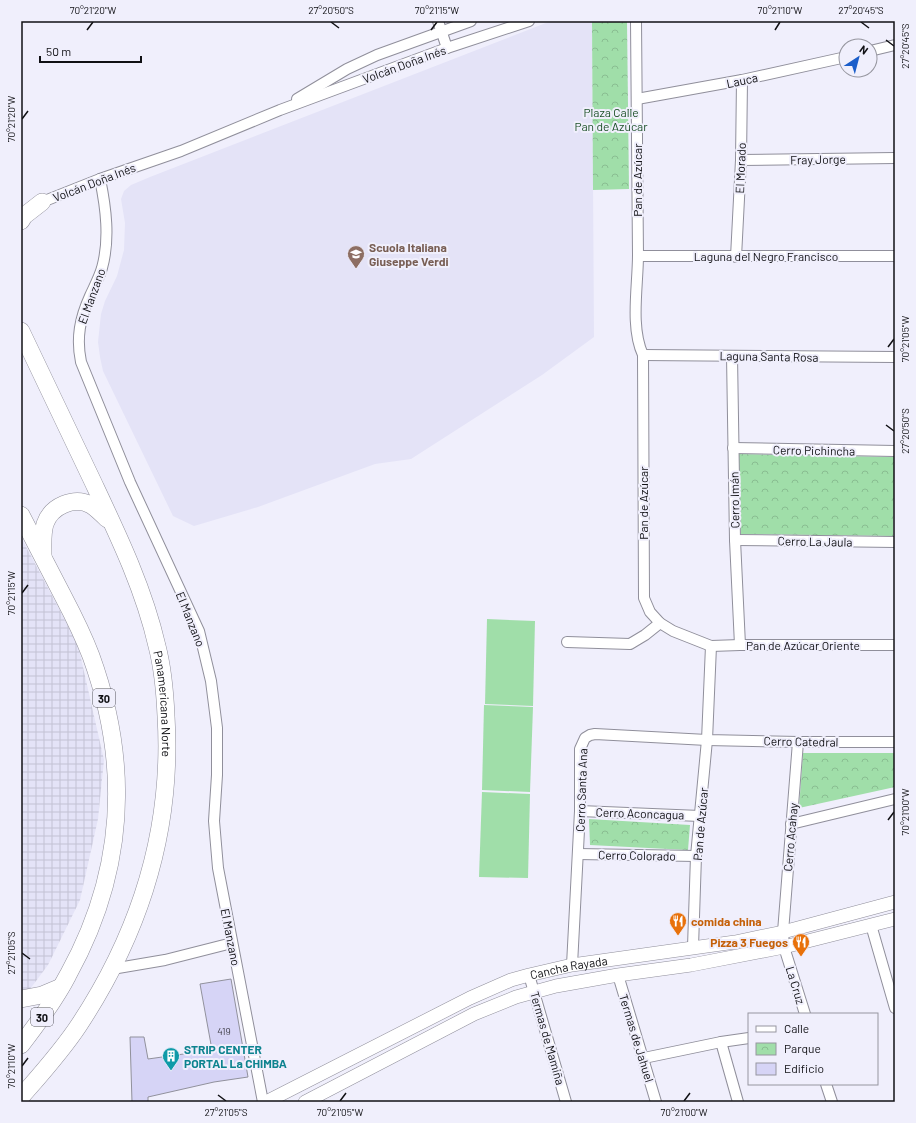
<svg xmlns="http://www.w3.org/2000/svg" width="916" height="1123" viewBox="0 0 916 1123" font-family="Barlow,sans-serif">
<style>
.built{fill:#e4e3f7}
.industrial{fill:url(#industrial-grid)}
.park{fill:url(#park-crowns)}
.pitch{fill:#a0dea9}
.building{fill:#d6d4f6;stroke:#91919c}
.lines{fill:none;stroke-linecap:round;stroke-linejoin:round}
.minor-casing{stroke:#908f9b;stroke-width:12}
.tertiary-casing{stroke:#908f9b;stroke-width:14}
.trunk-casing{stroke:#908f9b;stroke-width:18}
.minor{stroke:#fff;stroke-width:10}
.tertiary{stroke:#fff;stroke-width:13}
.trunk{stroke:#fff;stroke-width:17}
.ticks{fill:none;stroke:#101014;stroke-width:1.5}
.labels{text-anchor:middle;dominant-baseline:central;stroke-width:4;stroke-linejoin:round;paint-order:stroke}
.number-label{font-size:10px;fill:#42414c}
.shield{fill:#f0effc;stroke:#53535a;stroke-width:1}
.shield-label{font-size:11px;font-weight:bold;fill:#101014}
.street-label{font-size:12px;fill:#101014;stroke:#f0effc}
.park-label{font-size:12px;fill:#1b5027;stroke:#f0effc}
.education-label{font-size:12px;font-weight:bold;fill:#785e54;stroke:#f0effc;text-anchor:start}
.food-label{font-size:12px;font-weight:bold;fill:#c56008;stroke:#f0effc;text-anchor:start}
.culture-label{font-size:12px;font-weight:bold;fill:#0d838f;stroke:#f0effc;text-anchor:start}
.neatline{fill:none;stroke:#101014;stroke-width:1.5}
.ticks-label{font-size:10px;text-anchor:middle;fill:#101014}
</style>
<defs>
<pattern id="industrial-grid" width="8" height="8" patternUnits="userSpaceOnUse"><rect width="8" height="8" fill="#e4e3f7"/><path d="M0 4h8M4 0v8" fill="none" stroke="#c3c2d3"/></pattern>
<pattern id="park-crowns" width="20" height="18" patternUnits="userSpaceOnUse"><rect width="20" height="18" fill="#a0dea9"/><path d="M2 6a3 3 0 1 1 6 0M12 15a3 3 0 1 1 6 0" fill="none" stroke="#89bd91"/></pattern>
</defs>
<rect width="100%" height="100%" fill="#f0effc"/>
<polygon class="built" points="551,21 592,21 594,337 542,375 411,459 375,464 258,507 194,526 173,516 103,371 100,357 98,342 101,314 105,301 117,276 124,250 125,223 121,199 124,191 131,185 150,177"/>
<polygon class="industrial" points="21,537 78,645 104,760 98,819 80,900 48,965 21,1001"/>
<g class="park">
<polygon points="592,21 627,21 629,189 593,190"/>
<polygon points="739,454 895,457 893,536 741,534"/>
<polygon points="803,753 895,753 895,787 799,808"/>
<polygon points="589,819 690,825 688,850 590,845"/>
</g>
<g class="pitch">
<polygon points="487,619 535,621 533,706 485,704"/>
<polygon points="484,705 533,707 530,792 482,790"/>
<polygon points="482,792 530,794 528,878 479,877"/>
</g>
<polygon class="building" points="231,979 248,1077 214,1082 148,1097 148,1102 132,1102 130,1037 144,1037 148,1059 212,1050 200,984"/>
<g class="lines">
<g class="minor-casing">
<g id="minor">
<polyline points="438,21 447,48"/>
<path d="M636,21C637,99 638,177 638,255C638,286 630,327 643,355L644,598L650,612L660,623L673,631L711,646L740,645H895"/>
<polyline points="870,51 895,45"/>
<polyline points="297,99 347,69 377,55 471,21"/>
<polyline points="637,99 742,80 846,57"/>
<polyline points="741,160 895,158"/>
<path d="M100,179C106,208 110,239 102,268C99,278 94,287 90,296C80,318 76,338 81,362L130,482L199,631L211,681L217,728V775L214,821L218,868L263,1102"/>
<polyline points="42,202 100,179 181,151 280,110 447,48 529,21"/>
<polyline points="638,256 895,256"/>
<polyline points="736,257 741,160 742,80"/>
<polyline points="643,355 895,357"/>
<polyline points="732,356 735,540 740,645"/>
<polyline points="733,448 895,451"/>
<polyline points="735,540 895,542"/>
<polyline points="567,642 630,644 645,635 660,623"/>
<polyline points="798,742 783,932 784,947 805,1014"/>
<polyline points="580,811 700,816"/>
<polyline points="791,824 895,799"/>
<polyline points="578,854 696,856"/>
<polyline points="871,925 895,1008"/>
<polyline points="693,947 696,856 707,740 711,646"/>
<polyline points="572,965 580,811 580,749 585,738 590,735 595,734 707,740 798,742 895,742"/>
<polyline points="112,969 165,960 232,943"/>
<polyline points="529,975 566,1102"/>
<polyline points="618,975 656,1102"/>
<polyline points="721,1042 738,1102"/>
<polyline points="644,1058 721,1042 749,1038"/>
<polyline points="826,1084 832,1102"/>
</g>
</g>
<g class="tertiary-casing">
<g id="tertiary">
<path id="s1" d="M266,1102L470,998L511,980L529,975L572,965L735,942L783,932L895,902"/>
<polyline points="305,1102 474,1014 516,997 556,986 618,975 691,965 784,947 895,919"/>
</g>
</g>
<g class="trunk-casing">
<g id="trunk">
<polyline points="21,221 24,216 42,202"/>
<path id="s2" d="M21,331C45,381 69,432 93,482C118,535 144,589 157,646C163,669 165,693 166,716C173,829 141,931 79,1025C62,1051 41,1074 21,1097"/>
<path d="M21,515C35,542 49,569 63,596C73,615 83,635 91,656C131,766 125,872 68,975C55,1000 38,1023 21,1045"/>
<path d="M43,555C43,545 42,534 45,524C51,506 74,496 91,505C97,509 102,514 107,519"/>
<polyline points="21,999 42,995 61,987"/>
</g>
</g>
<use href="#minor" class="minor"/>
<use href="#tertiary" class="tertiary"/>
<use href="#trunk" class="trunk"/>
</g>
<path class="ticks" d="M331,22L339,28M861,22L869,28M87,30L93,22M431,30L437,22M775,30L780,22M886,40L894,46M22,119L28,111M888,347L894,339M886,425L894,431M22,593L28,585M888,820L894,812M22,953L30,959M22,1066L28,1058M218,1095L226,1101M340,1101L346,1093M684,1101L690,1093"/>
<defs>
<g id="school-pin" transform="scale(0.9)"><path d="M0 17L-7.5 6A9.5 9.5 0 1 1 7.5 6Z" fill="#8d6e63" stroke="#f0effc"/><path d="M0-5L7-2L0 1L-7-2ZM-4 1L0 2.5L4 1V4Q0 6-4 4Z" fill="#fff"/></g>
<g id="restaurant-pin" transform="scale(0.9)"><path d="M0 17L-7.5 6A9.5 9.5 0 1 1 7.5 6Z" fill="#e8710a" stroke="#f0effc"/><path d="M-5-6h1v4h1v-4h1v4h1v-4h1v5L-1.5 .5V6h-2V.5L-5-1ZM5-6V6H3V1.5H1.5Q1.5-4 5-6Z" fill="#fff"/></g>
<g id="building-pin" transform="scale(0.9)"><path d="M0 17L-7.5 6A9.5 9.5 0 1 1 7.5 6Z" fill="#0f9aa8" stroke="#f0effc"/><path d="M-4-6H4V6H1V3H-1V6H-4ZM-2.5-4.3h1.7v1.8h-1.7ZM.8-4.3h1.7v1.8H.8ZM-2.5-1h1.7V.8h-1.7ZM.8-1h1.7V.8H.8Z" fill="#fff"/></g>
</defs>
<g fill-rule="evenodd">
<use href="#school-pin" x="356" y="254"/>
<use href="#restaurant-pin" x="678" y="921"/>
<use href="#restaurant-pin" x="801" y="942"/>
<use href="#building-pin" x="171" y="1056"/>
</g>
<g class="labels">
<g class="number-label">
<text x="224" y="1031">419</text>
</g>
<g class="shield">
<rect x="93" y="689" width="22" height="18" rx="3"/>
<rect x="31" y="1008" width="22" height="18" rx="3"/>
</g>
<g class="shield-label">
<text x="104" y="698">30</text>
<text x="42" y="1017">30</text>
</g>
<g class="street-label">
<text transform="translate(404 64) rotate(-20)">Volcán Doña Inés</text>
<text transform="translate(742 80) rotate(-12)">Lauca</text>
<text transform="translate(818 159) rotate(-1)">Fray Jorge</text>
<text transform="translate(740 168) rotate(-88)">El Morado</text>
<text transform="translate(637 180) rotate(-90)">Pan de Azúcar</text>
<text transform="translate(94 182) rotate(-21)">Volcán Doña Inés</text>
<text x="766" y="256">Laguna del Negro Francisco</text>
<text transform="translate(91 296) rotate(-70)">El Manzano</text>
<text transform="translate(769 356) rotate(1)">Laguna Santa Rosa</text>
<text transform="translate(814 450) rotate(1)">Cerro Pichincha</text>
<text transform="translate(734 500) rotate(-91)">Cerro Imán</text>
<text transform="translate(643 503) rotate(-90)">Pan de Azúcar</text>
<text transform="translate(815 541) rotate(1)">Cerro La Jaula</text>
<text transform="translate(191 619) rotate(68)">El Manzano</text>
<text x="803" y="645">Pan de Azúcar Oriente</text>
<text stroke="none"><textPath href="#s2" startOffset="402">Panamericana Norte</textPath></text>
<text transform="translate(801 741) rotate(1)">Cerro Catedral</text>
<text transform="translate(581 790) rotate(-88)">Cerro Santa Ana</text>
<text transform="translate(640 813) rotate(2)">Cerro Aconcagua</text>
<text transform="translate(700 824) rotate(-85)">Pan de Azúcar</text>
<text transform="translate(790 837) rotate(-85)">Cerro Acahay</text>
<text transform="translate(637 855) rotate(1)">Cerro Colorado</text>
<text transform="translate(231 937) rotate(79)">El Manzano</text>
<text stroke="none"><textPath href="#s1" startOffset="333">Cancha Rayada</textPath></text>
<text transform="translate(796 985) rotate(73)">La Cruz</text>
<text transform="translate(548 1038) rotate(74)">Termas de Mamiña</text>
<text transform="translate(637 1038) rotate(73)">Termas de Jahuel</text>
</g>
<g class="park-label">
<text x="611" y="112">Plaza Calle<tspan x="611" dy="14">Pan de Azúcar</tspan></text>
</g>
<g class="education-label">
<text x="369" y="247">Scuola Italiana<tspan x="369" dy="14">Giuseppe Verdi</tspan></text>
</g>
<g class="food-label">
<text x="691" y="921">comida china</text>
<text x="788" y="942" text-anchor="end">Pizza 3 Fuegos</text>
</g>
<g class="culture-label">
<text x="184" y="1049">STRIP CENTER<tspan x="184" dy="14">PORTAL La CHIMBA</tspan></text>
</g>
</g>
<rect width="916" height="1123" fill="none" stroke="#f0effc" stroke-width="44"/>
<rect x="748" y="1013" width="130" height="72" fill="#f0effc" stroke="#96969f"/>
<rect x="756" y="1026" width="20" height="6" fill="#ffffff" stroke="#96969f"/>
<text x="784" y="1033" font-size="12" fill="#101014">Calle</text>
<rect x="756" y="1043" width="20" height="12" fill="url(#park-crowns)" stroke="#96969f"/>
<text x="784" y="1053" font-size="12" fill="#101014">Parque</text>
<rect x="756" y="1063" width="20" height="12" fill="#d6d4f6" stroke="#96969f"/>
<text x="784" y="1073" font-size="12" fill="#101014">Edificio</text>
<g transform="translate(858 58) rotate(36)"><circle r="19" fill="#f0effc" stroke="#96969f"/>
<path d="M0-3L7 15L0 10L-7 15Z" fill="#1b5eca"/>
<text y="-6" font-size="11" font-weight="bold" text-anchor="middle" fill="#101014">N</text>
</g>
<path d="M40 56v6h101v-6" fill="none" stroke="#101014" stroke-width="2"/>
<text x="46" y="56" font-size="12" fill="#101014" stroke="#f0effc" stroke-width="3" paint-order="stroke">50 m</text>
<rect x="22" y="22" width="872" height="1079" class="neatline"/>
<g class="ticks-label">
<text x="93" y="14">70°21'20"W</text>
<text x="331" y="14">27°20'50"S</text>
<text x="437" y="14">70°21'15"W</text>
<text x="780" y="14">70°21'10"W</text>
<text x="861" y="14">27°20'45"S</text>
<text transform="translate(905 46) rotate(-90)" y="4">27°20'45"S</text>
<text transform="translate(11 119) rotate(-90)" y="4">70°21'20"W</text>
<text transform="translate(905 339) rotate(-90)" y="4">70°21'05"W</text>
<text transform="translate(905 431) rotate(-90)" y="4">27°20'50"S</text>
<text transform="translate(11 593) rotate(-90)" y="4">70°21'15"W</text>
<text transform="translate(905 812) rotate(-90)" y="4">70°21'00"W</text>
<text transform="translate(11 953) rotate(-90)" y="4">27°21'05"S</text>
<text transform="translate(11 1066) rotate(-90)" y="4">70°21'10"W</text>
<text x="226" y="1116">27°21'05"S</text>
<text x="340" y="1116">70°21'05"W</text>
<text x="684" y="1116">70°21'00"W</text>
</g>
</svg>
